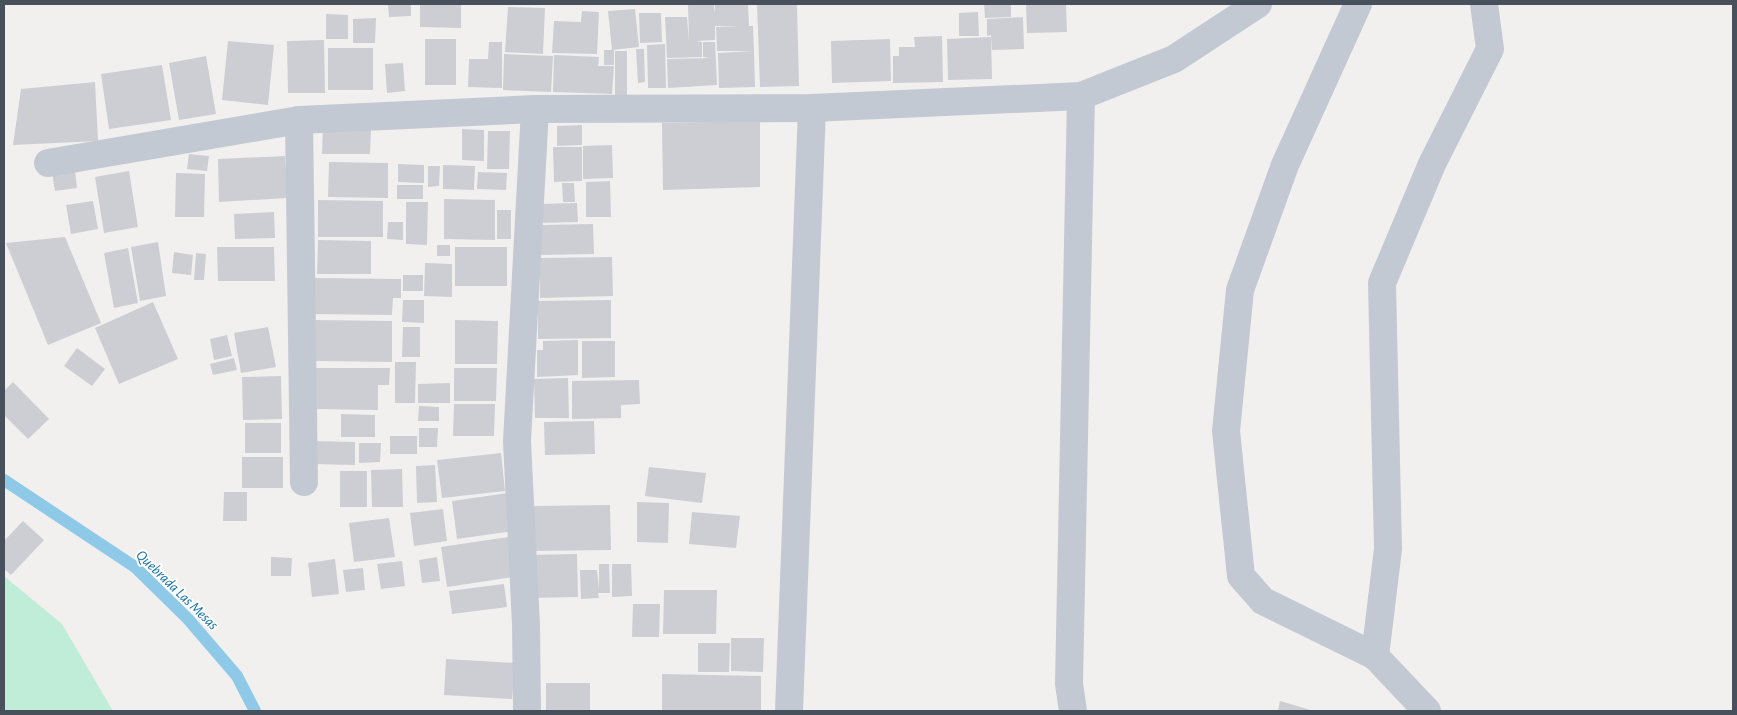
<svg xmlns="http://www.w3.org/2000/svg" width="1737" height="715" viewBox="0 0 1737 715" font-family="'Alegreya Sans',sans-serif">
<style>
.green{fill:#c0edd8}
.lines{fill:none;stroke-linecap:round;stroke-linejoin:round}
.stream{stroke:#8fc9e8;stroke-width:12}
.building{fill:#ccced4}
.minor{stroke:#c3c9d3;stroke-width:28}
.labels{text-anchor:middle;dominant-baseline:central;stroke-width:4;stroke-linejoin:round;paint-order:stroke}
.water-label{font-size:15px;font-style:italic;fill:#1371a4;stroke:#fff}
</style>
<rect width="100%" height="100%" fill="#f2f0ef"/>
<polygon class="green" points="4,576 62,624 113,711 4,711"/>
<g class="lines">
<polyline class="stream" points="4,480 135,567 188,619 237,676 255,711"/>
</g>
<g class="building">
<polygon points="388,4 411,4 411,16 389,17"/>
<polygon points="420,4 461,4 461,28 420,27"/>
<polygon points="715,4 748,4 749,26 753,26 754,51 717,51 716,27 739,26 715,26 715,40 696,41 702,42 702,57 667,58 665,17 687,17 689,42 688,5 714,5 715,13"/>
<polygon points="757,4 797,4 799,86 760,87"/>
<polygon points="984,4 1011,4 1011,17 985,18"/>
<polygon points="1026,4 1066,4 1067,32 1027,33"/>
<polygon points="508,7 545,8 543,54 505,52"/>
<polygon points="635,9 639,47 612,50 608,11"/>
<polygon points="582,11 599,12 597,54 552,53 554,21 581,22"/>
<polygon points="978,12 979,36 959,36 959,13"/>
<polygon points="639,13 661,13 662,42 640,43"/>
<polygon points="326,14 348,15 348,39 326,39"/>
<polygon points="1023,17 1024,49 992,50 991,35 987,36 987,19"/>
<polygon points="376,18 375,43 353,43 353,19"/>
<polygon points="942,36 943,82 893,83 893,56 899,56 899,47 915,47 914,37"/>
<polygon points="991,37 992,79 948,80 947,39"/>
<rect x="425" y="39" width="31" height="46"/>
<polygon points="890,39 891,81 832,83 831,41"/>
<polygon points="324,40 325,93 288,93 287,41"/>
<polygon points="228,41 274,45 268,105 222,100"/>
<polygon points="489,42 502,42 502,88 468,87 469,59 488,59"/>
<polygon points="703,42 715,42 717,85 668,88 667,59 710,58 703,57"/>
<polygon points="665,44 666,88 648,88 647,45"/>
<rect x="328" y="48" width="45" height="42"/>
<polygon points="636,49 644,49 645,82 638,83"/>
<rect x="604" y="50" width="10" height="15"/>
<rect x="615" y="51" width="12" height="44"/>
<polygon points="754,51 755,87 719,88 718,53"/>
<polygon points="504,54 553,56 551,92 503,90"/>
<polygon points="554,55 599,57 598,66 614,66 612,94 553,92"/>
<polygon points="206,56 216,114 179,120 169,63"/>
<polygon points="403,63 405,91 387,93 385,64"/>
<polygon points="162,65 171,120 109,129 101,74"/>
<polygon points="95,82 98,141 13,145 21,89"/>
<polygon points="760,121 760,187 663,190 662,123"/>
<polygon points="582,125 582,145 557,146 557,126"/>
<polygon points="323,128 371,128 370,154 322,154"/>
<polygon points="462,129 484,130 484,161 462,160"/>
<polygon points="488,131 510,131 509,169 487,169"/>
<polygon points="612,145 613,178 583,179 583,146"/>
<polygon points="553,147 582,147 582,181 554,182"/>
<polygon points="189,154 209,156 207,171 187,169"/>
<polygon points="285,156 288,198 219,202 218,159"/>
<polygon points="329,162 388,163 388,198 328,197"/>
<polygon points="398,164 424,165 424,183 398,182"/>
<polygon points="443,165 475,166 474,190 443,189"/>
<polygon points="428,166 440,166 439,186 428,187"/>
<polygon points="75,170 77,188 55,191 52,173"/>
<polygon points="129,171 138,227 104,233 95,177"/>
<polygon points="478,172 507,173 506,190 477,189"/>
<polygon points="176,173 205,174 204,217 175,217"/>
<polygon points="610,181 611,217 586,217 586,182"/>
<polygon points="562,183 574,183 575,202 563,202"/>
<rect x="397" y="185" width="26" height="14"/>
<polygon points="444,199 495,200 495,240 444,239"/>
<polygon points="318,200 383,201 383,237 318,237"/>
<polygon points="93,201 98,229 71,234 66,205"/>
<polygon points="406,202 428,202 427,245 406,244"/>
<polygon points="577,203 578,222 538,223 537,204"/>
<rect x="497" y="210" width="14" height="29"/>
<polygon points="274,212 275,238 235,239 234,214"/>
<polygon points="388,222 403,222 403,240 387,239"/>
<polygon points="593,224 594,254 540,255 540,225"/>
<polygon points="65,237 101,323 48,345 6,243"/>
<polygon points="318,240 371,241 371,274 317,274"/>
<polygon points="158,242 166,296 140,301 131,247"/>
<rect x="437" y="245" width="13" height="11"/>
<polygon points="217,247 274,247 275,281 218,281"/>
<rect x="455" y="247" width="52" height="39"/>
<polygon points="128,248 138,303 114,308 104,253"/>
<polygon points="174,252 193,255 191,275 172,273"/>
<polygon points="196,253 206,254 204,280 194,280"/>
<polygon points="612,257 613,296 540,298 540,258"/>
<polygon points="425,263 452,264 452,297 424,296"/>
<rect x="403" y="275" width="20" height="16"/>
<polygon points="315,278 401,279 401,298 393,298 392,315 314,314"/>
<polygon points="403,300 424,300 424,323 402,322"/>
<polygon points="611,300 611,338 538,339 538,301"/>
<polygon points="153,302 178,359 119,384 95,328"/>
<polygon points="314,320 392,321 392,362 313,361"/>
<polygon points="455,320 498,321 497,364 455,364"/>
<polygon points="268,327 276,367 241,373 234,333"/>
<polygon points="403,327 420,327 420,357 402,357"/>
<polygon points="227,335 232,356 214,360 210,339"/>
<polygon points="578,340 578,375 537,377 537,350 543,350 543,341"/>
<polygon points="582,341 615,341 615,377 582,378"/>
<polygon points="77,348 105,369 92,386 64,366"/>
<polygon points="234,358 237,370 213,375 210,364"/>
<polygon points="395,362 416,362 415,403 395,403"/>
<polygon points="316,368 390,368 389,385 378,385 378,410 315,409"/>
<polygon points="454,368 497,368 496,401 454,401"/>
<polygon points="281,376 282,419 243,420 242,377"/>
<polygon points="568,378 569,418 535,418 534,379"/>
<polygon points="639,380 640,404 621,405 621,418 572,419 572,381"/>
<polygon points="13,382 49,419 28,439 4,415 4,391"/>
<polygon points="450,383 450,403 418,403 418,384"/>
<polygon points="454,404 495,404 494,436 453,436"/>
<polygon points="419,406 439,407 439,421 418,421"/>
<polygon points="341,414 375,415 375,437 341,437"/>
<polygon points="594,421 595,454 545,455 544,422"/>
<rect x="245" y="423" width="36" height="30"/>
<polygon points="419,428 438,428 437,447 419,447"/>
<rect x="390" y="436" width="27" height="18"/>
<polygon points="312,441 355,442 355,465 311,464"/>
<polygon points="359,443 381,443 380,462 359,463"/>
<polygon points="501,453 505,491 442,498 437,460"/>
<rect x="242" y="457" width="41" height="31"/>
<polygon points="435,465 437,502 417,503 416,466"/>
<polygon points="649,467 706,473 702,503 645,496"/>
<polygon points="402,469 403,507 372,507 371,470"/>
<rect x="340" y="471" width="27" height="36"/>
<polygon points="224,492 247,492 247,521 223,521"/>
<polygon points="508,493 513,531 457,539 452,501"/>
<polygon points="637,502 669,503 668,543 637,542"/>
<polygon points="610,505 611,550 529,551 529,506"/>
<polygon points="443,509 447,541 414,546 410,513"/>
<polygon points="692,512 740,516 736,548 689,544"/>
<polygon points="389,518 395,557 354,562 349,523"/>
<polygon points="23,521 44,540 11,575 4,569 4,541"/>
<polygon points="508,537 513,577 447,587 441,547"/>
<polygon points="577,554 578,597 528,598 527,555"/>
<polygon points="271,557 292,558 291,576 271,576"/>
<polygon points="437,557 440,581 422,583 419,560"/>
<polygon points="335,559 339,594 312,597 308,563"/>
<polygon points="402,561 405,586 381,589 377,564"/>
<polygon points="599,564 609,564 610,593 598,593 599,598 581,599 580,570 597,570 599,589"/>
<polygon points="612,564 631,564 632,596 612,597"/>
<polygon points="363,568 365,590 346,592 343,570"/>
<polygon points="504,584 507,607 452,614 449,591"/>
<polygon points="664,590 717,590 716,634 663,634"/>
<polygon points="633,604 660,604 659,637 632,637"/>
<polygon points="731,638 764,638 763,672 731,671"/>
<polygon points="698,643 730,643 729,672 698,672"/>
<polygon points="446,659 515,663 512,699 444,695"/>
<polygon points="662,674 761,676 761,711 662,711"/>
<rect x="546" y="683" width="44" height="28"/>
<polygon points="1280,701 1314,711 1278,711"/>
</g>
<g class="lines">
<g class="minor">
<polyline points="1358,4 1285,165 1240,290 1226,431 1241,576 1263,601 1375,656"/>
<polyline points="299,120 304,482"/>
<polyline points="48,163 299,120 535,109 812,108 1081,96 1174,59 1258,4"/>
<polyline points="527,711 526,625 517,441 535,109"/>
<polyline points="789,711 812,108"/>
<polyline points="1073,711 1069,684 1081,96"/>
<polyline points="1427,711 1375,656 1388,549 1382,283 1432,164 1490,49 1484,4"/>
</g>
</g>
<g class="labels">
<g class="water-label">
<text transform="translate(177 590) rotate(44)">Quebrada Las Mesas</text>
</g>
</g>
<rect width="1737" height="715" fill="none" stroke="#48505c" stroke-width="10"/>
</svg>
